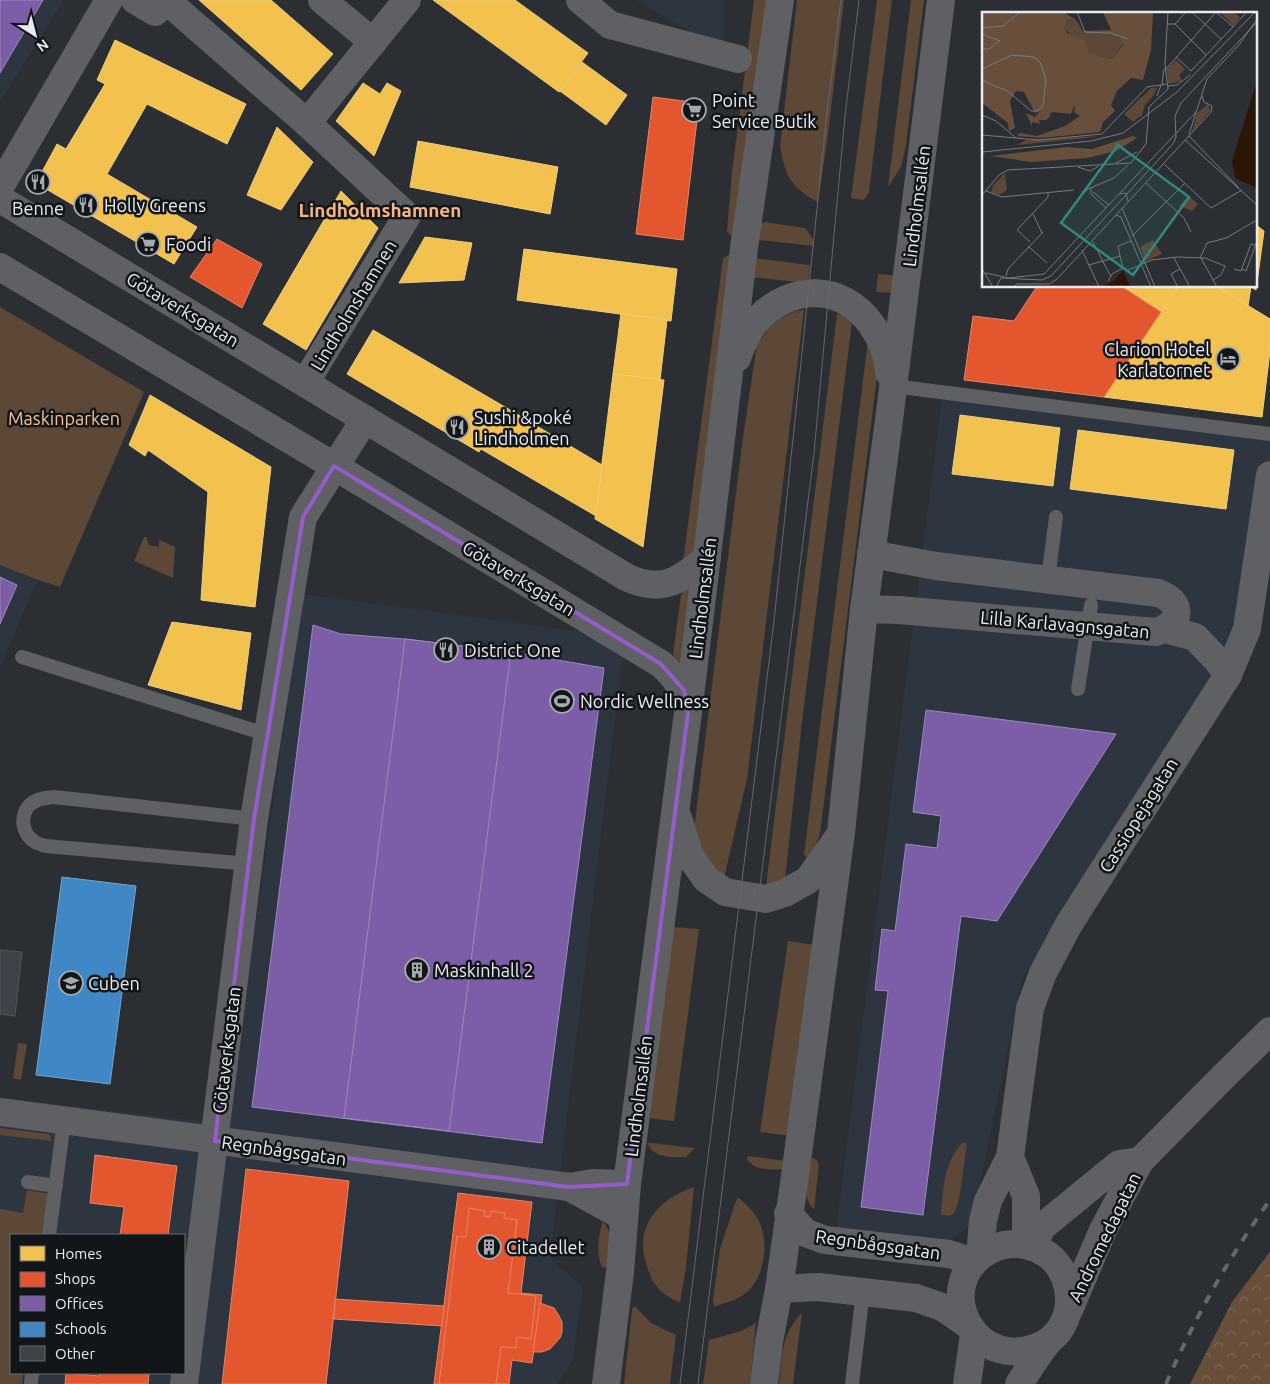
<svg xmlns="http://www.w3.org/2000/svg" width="1270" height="1384" viewBox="0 0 1270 1384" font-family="Ubuntu,sans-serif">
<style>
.built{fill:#2c3540;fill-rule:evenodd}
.green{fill:#5d4736}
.forest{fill:url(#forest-crowns)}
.homes{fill:#f2c14e;stroke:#efce7f}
.shops{fill:#e4572e;stroke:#e58468}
.offices{fill:#7b5ea7;stroke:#9c89bd}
.schools{fill:#3f88c5;stroke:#72a6d2}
.building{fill:#3d4349;stroke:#535659}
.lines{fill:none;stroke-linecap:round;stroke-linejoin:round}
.service{stroke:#5e6063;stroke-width:14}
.minor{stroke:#5e6063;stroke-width:28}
.tram{stroke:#65676a;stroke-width:1}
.rail{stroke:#65676a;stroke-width:4;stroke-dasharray:9 9;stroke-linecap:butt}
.marked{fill:none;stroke:#965ccb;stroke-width:4;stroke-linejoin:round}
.labels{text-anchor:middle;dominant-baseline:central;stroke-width:5;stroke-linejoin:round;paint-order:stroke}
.poi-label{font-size:18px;fill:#e8ecf0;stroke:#131619;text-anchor:start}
.street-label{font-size:18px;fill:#e8ecf0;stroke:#131619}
.park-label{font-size:18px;fill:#f7c199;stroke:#131619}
.neighbourhood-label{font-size:19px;font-weight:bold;fill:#f7b684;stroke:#131619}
.inset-road{fill:none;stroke:#777a7e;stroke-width:1}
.view{fill:#308882;fill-opacity:0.15;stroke:#308882;stroke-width:2.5}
.inset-edge{fill:none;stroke:#e8ecf0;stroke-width:2.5}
</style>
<defs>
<pattern id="forest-crowns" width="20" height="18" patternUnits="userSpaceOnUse" patternTransform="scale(1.25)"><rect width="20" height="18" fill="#684f3c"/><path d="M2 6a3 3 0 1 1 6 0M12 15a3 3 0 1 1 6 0" fill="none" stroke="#7e6858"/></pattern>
</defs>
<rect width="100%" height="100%" fill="#2b2e32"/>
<g class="built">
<polygon points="0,0 64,0 0,102"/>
<polygon points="636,0 724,0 724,48 676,24"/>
<polygon points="942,397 1270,428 1270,536 1255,608 1022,980 972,1224 948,1242 836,1230"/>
<polygon points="0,565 38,580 0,667"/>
<path d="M303,594L591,633L623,653L550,1258L583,1287L573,1360L557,1384H0V1098L227,1124ZM11,1235H184V1373H11Z"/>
</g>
<g class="green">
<polygon points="754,0 769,0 740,237 731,236 727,231 732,172"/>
<path d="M797,0H844L827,142L818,202C791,188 785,176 780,146Z"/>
<polygon points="877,0 892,0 869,193 864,200 851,198"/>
<polygon points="911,0 924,0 906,145 901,167 888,187"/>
<polygon points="765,222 805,228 813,239 814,246 759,240 759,224"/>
<polygon points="729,255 736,257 696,551 683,562 723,258"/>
<polygon points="753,258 810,265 808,283 751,277"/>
<polygon points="878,274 901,276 899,293 876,292"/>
<polygon points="0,307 144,392 60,587 38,580 0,565"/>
<polygon points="804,310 747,779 724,878 708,864 694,829 743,437 757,344 768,329 779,319 796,311"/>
<polygon points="837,314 842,315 852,322 802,722 785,880 766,886"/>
<polygon points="868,340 871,343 877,377 820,834 810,860 804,855"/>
<polygon points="144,537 146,537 149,545 159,547 159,540 175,547 173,578 134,561"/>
<polygon points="690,587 681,665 675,660 673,654 681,595 684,590"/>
<polygon points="672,927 699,929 674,1121 649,1118"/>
<polygon points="788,941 815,945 791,1136 760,1132"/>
<polygon points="18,1043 27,1044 21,1080 13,1078"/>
<polygon points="0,1128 49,1134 52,1141 0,1135"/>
<path d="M963,1142L967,1145C964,1158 961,1207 953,1214C949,1217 945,1215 941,1215C943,1188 944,1162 963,1142Z"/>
<path d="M647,1143H652L695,1148L686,1157C671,1158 654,1158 647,1143Z"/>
<path d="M748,1156L787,1161L784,1169C770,1170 757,1171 747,1160Z"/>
<path d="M813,1158L817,1160L819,1165L814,1209C801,1197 807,1174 810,1160Z"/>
<path d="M694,1187L686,1267L680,1303C675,1300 668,1297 663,1293C654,1286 649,1274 646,1263C634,1226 660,1198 694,1187Z"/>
<polygon points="27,1190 50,1194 43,1235 11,1235 11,1373 23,1373 22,1384 0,1384 0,1209 23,1213"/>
<path d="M737,1198H739C747,1205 754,1212 759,1221C770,1243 764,1282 743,1295C735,1301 723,1303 714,1307L713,1300L720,1249Z"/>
<path d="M603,1222C615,1234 609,1252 607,1268L602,1267C596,1255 598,1234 603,1222Z"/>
<polygon points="635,1306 651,1323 676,1335 670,1384 624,1384 632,1309"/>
<path d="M802,1313L793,1384H779C782,1357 781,1333 802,1313Z"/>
<polygon points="756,1323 750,1384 703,1384 709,1340 741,1331"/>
</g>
<polygon class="forest" points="1270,1252 1270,1384 1190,1384 1232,1302"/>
<g class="homes">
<polygon points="199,0 271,0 333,54 301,90"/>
<polygon points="433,0 515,0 588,53 559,92"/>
<polygon points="115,40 246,104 227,144 147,104 107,174 197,227 174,264 36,183 57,144 66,149 105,84 97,80"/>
<polygon points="582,62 627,95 606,125 560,91"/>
<polygon points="363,83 380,94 387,83 401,91 374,156 336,121"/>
<polygon points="277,127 313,162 281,210 247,195"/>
<polygon points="418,141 558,167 550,214 410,187"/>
<polygon points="341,191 378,228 306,350 263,324"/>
<polygon points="1256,225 1264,231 1256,290 1251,287 1248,306 1216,286 1256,286"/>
<polygon points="425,237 472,243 464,280 399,283"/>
<polygon points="524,249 677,269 671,321 517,300"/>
<polygon points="1121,286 1179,286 1161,312"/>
<polygon points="1179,286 1216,286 1270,319 1270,351 1262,417 1104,397"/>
<polygon points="621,313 667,320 660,380 613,374"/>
<polygon points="373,330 505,407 479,452 347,374"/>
<polygon points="613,374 664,380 643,547 595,519"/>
<polygon points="150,395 271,467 255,607 201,600 208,492 148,450 145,456 129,445"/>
<polygon points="505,407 602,465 596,516 481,449"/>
<polygon points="960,415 1060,428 1053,486 952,474"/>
<polygon points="1078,430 1234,450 1226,509 1070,489"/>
<polygon points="172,622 251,633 241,710 148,685"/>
</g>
<g class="shops">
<polygon points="653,97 699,103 683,240 636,234"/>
<polygon points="217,239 262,264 242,308 190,277"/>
<polygon points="1037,286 1121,286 1161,312 1104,397 964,380 973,316 1014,321"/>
<polygon points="95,1155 177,1166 168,1235 120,1235 124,1207 90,1203"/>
<polygon points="246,1169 349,1181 326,1384 222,1384"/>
<polygon points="458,1193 532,1202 521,1293 542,1295 532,1363 512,1360 509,1384 434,1384"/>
<polygon points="469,1208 485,1211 484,1216 490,1217 491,1211 505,1213 504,1218 517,1220 508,1293 536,1296 531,1339 517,1337 516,1348 501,1347 496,1384 439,1384 457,1236 466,1237"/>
<polygon points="335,1299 444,1306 442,1326 334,1319"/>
<polygon points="540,1303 554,1308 558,1314 562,1322 562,1332 560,1338 550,1349 542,1352 533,1352"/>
<polygon points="66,1373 99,1376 100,1373 149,1373 148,1384 65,1384"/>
</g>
<g class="offices">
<polygon points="0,0 43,0 0,73"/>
<polygon points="0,577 17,585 0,624"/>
<polygon points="313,625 341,634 405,639 511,652 604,668 542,1143 252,1107"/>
<polygon points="405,639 511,652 449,1131 344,1118"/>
<polygon points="926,710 1116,734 997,921 961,916 923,1215 861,1207 888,991 875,990 882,929 895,931 906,844 937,848 941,816 913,812"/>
</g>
<polygon class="schools" points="62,877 136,886 110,1084 36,1075"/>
<polygon class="building" points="0,950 22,952 15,1016 0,1014"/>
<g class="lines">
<g class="service">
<polyline points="893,386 1270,434"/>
<polyline points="1048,579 1056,517"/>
<polyline points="22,657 268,735"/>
<polyline points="1078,689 1091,605"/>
<path d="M249,864L46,846C43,845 38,844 35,842C19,833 19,806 38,800C42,798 49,798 54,797L254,819"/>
<polyline points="28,1182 56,1186"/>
<polyline points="49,1235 64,1121"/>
<polyline points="31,1384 32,1373"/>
<polyline points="852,1384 863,1292"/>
</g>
<g class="minor">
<polyline points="135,0 155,12 167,0"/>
<polyline points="322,0 373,42"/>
<polyline points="580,0 610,25 738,59"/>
<polyline points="167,1 307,123 407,0"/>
<polyline points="0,187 109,0"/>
<path d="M0,199L626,577C661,594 680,581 707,558"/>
<path d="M0,267L334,466L661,664C675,677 683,688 689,705"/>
<path d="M737,358C741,346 750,326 759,318C793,284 842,284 871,324C882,339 888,354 889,373"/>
<polyline points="305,383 407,216 307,123"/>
<path d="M864,609L899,610L1156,632C1182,625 1184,602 1158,593L936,566L871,554"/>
<polyline points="1165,629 1195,637 1217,660 1228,675"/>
<polyline points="678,818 690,856 706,879 725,892 748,896 766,899 785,893 808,880 837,839"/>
<polyline points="0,1112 569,1187 593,1183 627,1184"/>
<polyline points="1010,1157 1026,1196 1026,1245"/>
<polyline points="569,1187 615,1212 624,1220"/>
<polyline points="788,1214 806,1233 825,1240 949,1254 974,1262"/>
<polyline points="1032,1247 1042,1227 1119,1164 1140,1161"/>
<polyline points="980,1256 983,1221 988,1201 1010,1157 1030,1008 1043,973 1069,924 1228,675 1247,629 1270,475"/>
<polyline points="779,1289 818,1287 916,1298 942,1307 967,1324"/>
<polyline points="1069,1310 1103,1230 1140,1161 1222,1078 1270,1031"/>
<polyline points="184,1384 254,819 303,517 365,419"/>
<polyline points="606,1384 620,1272 627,1184 689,705 744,248 780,0"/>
<polyline points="764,1384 769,1342 779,1289 795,1176 841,833 864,609 890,412 941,0"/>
<polyline points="967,1384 974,1334"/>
<path d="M1019,1384C1028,1370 1037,1356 1047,1343C1050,1339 1055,1336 1058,1332C1070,1316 1072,1297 1065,1278C1061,1268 1053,1257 1043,1252C1028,1243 1009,1241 992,1249C925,1282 976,1384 1049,1341"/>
</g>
<g class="tram">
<polyline points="680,1384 774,621 827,113 841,0"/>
<polyline points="698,1384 814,453 845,116 859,0"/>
</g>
<path class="rail" d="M1166,1384C1194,1319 1229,1257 1270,1200"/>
</g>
<path class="marked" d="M334,466L661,664L683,689L689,705L627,1184L569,1187L215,1141L254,819L303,517Z"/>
<defs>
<g id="supermarket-ring" transform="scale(1.25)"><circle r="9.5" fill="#131619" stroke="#a6aaae" stroke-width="1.5"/><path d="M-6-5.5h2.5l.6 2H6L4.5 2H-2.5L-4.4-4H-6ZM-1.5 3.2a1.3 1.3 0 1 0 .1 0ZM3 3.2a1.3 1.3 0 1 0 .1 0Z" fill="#a6aaae"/></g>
<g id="restaurant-ring" transform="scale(1.25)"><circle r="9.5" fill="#131619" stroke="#a6aaae" stroke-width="1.5"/><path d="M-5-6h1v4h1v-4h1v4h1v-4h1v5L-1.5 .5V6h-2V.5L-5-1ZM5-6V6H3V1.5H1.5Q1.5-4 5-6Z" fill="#a6aaae"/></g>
<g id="hotel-ring" transform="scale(1.25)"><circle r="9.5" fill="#131619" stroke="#a6aaae" stroke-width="1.5"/><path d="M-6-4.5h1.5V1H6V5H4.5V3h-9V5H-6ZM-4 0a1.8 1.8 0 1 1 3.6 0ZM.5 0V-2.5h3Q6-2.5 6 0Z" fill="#a6aaae"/></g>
<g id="stadium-ring" transform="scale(1.25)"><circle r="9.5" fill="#131619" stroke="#a6aaae" stroke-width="1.5"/><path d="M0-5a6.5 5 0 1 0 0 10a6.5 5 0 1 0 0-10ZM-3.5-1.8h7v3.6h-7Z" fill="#a6aaae"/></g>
<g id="building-ring" transform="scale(1.25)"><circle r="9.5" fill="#131619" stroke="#a6aaae" stroke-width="1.5"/><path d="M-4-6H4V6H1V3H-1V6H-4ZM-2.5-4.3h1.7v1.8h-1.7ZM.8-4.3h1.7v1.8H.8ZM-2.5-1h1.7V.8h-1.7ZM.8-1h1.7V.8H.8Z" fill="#a6aaae"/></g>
<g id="school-ring" transform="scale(1.25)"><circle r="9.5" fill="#131619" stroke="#a6aaae" stroke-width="1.5"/><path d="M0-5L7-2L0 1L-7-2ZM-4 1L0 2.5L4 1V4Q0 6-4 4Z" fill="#a6aaae"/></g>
</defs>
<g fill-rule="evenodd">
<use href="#supermarket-ring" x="694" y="110"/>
<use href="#restaurant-ring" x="38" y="182"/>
<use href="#restaurant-ring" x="86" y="205"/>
<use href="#supermarket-ring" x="148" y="244"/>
<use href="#hotel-ring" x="1228" y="359"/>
<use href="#restaurant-ring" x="457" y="427"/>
<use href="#restaurant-ring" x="446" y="650"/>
<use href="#stadium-ring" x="562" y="701"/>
<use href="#building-ring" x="417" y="970"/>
<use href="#school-ring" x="71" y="983"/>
<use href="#building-ring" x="489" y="1247"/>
</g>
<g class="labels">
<g class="poi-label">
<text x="712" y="100">Point<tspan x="712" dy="21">Service Butik</tspan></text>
<text x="104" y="205">Holly Greens</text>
<text x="38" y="208" text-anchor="middle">Benne</text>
<text x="166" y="244">Foodi</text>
<text x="1210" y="349" text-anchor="end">Clarion Hotel<tspan x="1210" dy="21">Karlatornet</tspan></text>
<text x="474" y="417">Sushi &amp;poké<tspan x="474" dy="21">Lindholmen</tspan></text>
<text x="464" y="650">District One</text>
<text x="580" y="701">Nordic Wellness</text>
<text x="434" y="970">Maskinhall 2</text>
<text x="88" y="983">Cuben</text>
<text x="506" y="1247">Citadellet</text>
</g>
<g class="street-label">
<text transform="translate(916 206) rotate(-83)">Lindholmsallén</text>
<text transform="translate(353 305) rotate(-59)">Lindholmshamnen</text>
<text transform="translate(183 309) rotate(31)">Götaverksgatan</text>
<text transform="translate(519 578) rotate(31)">Götaverksgatan</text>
<text transform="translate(702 598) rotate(-83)">Lindholmsallén</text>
<text transform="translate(1065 624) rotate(5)">Lilla Karlavagnsgatan</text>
<text transform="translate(1138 815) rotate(-58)">Cassiopejagatan</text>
<text transform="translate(226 1050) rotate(-83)">Götaverksgatan</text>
<text transform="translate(638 1096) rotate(-83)">Lindholmsallén</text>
<text transform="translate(284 1150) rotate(8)">Regnbågsgatan</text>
<text transform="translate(1104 1237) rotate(-64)">Andromedagatan</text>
<text transform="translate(878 1244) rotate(8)">Regnbågsgatan</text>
</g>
<g class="park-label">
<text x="64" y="418">Maskinparken</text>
</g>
<g class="neighbourhood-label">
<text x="380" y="210">Lindholmshamnen</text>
</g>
</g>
<g transform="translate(982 12)">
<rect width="275" height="275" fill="#2b2e32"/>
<path d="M238,0H252L258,5L251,14ZM90,6L102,21H125L138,26L141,32L130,47L106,41L83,17L85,8ZM194,48L203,57L197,63L200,69L186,72L185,57ZM169,76H175L172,83L163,93L160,103L151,110L142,102ZM226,92L228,99L210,120L215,101ZM116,124L104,126L35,133L44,128ZM23,161L25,178L17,183L9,180L11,173ZM207,184L216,192L210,199L197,194ZM171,228L180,242L164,249L158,235Z" fill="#5d4736"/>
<path d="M0,0H81L93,7L101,19L129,18L121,0H171L169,38L161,68L149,66L135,79L129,93L133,99L121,110L118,120L60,126L35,124L38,121L55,124L83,114L98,104L92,100L93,96L92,94L89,102L70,100L65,108H57L58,112L50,110V114L44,101L53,105L58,99L53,101L42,80L34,79L28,89L33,116L27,119L26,111L0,91ZM90,6L102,21H125L138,26L141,33L130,47L107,41L103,29L85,21L83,17L85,8ZM151,124L155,126L134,139L105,146L49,150L9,144L85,135L110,137Z" fill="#684f3c" fill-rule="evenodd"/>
<path d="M275,69V176L253,166L250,149ZM141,258L148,275H120L133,268Z" fill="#2b1504"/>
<path class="inset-road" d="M95,0L103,20L128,21L146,27M210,0L239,27M234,0L251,15M185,12H193L224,43M193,12L204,0M0,16L21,14L38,0M0,22L18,29L7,37H0M194,45L209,59L265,0M0,57L30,43L52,45L58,50L64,68L61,93L56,99H49L27,80L0,68M184,57L234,0M180,72L182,57M186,74L195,73L208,63M175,84L179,73L184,72M0,103L14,109L34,126M207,122L225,67L257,33L275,7M0,123L57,128L120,122L165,75L179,73M207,124L257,176M203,128L275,193M0,140L109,129L141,121L195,80L273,0M134,151L155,140M181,151L229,196L260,178M96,155L108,159L117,154M164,171L202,206L209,220M109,175V182L124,196M4,179L20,185L92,178M111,180L127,193M137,182L144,181L146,189M0,183L17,163L26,158L149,151L164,132L167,95L186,77L183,52L186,0M96,186L106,177L132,166L146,153M140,196L173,275M51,202L60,221M134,203L139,205L169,275M150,224L203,171M48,230L35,218L66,185V180M111,230L129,265M46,234L65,251M100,238L117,275M138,244L136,234L149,229M192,246L208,275M218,246L225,231L244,226L275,208M219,246L235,275M107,253L138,244L141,256M0,257L11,275M252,257L259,259L269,232L273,233M260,257L264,259L275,229M3,261L27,266L62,262L214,100M24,264L26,257L61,220M126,269L130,262L141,256L144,259L170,248L195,245L223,246L243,254L239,263L231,268M14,275L19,266L60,268L69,264L191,132L194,125L193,104L199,91L275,10M31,275L35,272H67L75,267L229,100L230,94L222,90L220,84M196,275L189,262L198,257"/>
<path class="view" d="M136,133L207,185L151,263L79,211Z"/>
<rect width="275" height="275" class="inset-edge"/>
</g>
<rect x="10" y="1234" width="175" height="140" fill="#131619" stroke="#686c6f"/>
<rect x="20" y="1246" width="25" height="15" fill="#f2c14e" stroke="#686c6f"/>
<text x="55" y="1259" font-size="15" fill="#e8ecf0">Homes</text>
<rect x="20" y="1272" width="25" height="15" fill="#e4572e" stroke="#686c6f"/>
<text x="55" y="1284" font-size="15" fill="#e8ecf0">Shops</text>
<rect x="20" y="1296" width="25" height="15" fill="#7b5ea7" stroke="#686c6f"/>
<text x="55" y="1309" font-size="15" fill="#e8ecf0">Offices</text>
<rect x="20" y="1322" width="25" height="15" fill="#3f88c5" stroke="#686c6f"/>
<text x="55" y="1334" font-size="15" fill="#e8ecf0">Schools</text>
<rect x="20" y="1346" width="25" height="15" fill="#3d4349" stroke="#686c6f"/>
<text x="55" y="1359" font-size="15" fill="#e8ecf0">Other</text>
<g transform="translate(35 35) rotate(144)" stroke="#131619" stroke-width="4" paint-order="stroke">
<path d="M0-4L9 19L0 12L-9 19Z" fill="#e8ecf0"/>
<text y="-8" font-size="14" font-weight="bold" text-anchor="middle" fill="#e8ecf0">N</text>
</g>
</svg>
